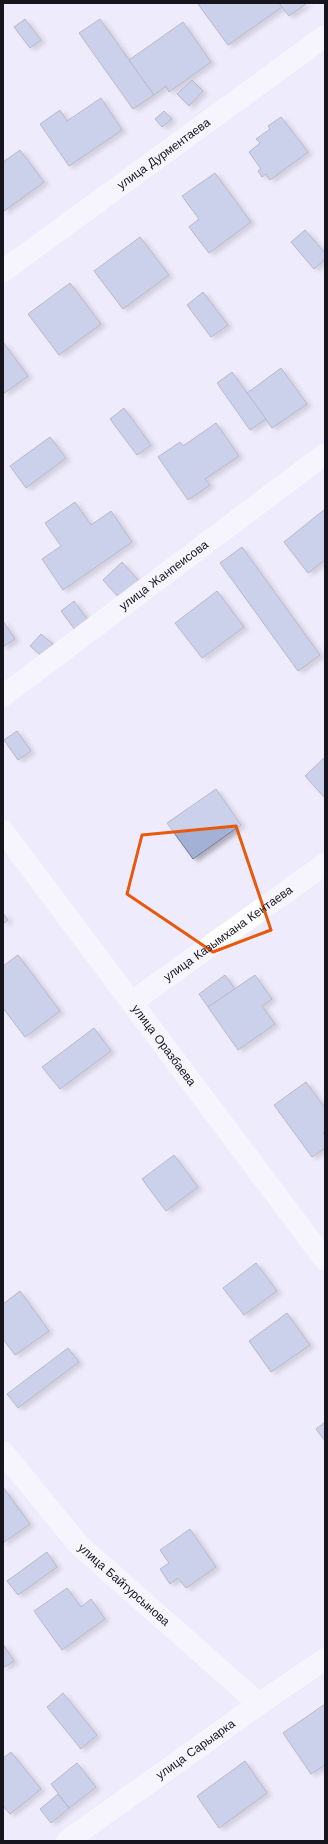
<svg xmlns="http://www.w3.org/2000/svg" width="328" height="1844" viewBox="0 0 328 1844" font-family="'Work Sans',sans-serif">
<style>
.building{fill:#a3b1d7;stroke:#747b8d;filter:url(#shadow)}
.lines{fill:none;stroke-linecap:round;stroke-linejoin:round}
.minor{stroke:#fff;stroke-width:22}
.marked{fill:none;stroke:#e8590c;stroke-width:3;stroke-linejoin:round}
.labels{text-anchor:middle;dominant-baseline:central;stroke-width:3;stroke-linejoin:round;paint-order:stroke}
.street-label{font-size:12px;fill:#16141c;stroke:#fff}
</style>
<defs>
<filter id="shadow"><feDropShadow dx="4.5" dy="2.5" stdDeviation="2" flood-color="#0004"/></filter>
</defs>
<rect width="100%" height="100%" fill="#eeebfc"/>
<g class="building">
<polygon points="200,3 279,3 282,7 228,45 198,4"/>
<polygon points="279,3 307,3 289,16"/>
<polygon points="25,19 41,40 30,48 14,27"/>
<polygon points="100,19 154,95 133,109 79,33"/>
<polygon points="183,22 211,62 169,92 166,86 154,95 129,60"/>
<polygon points="192,80 203,91 189,106 177,94"/>
<polygon points="101,98 122,130 69,166 40,124 60,110 67,121"/>
<polygon points="164,111 172,119 162,127 155,119"/>
<polygon points="281,117 308,152 270,180 266,174 262,177 258,171 261,169 249,152 260,143 256,139 270,129 268,126"/>
<polygon points="20,150 44,182 3,212 3,162"/>
<polygon points="215,173 251,222 209,253 189,227 199,219 182,196"/>
<polygon points="305,230 325,253 325,259 314,269 291,242"/>
<polygon points="140,237 169,275 123,309 94,271"/>
<polygon points="70,283 101,324 59,355 28,314"/>
<polygon points="203,292 228,325 211,337 187,305"/>
<polygon points="3,342 28,376 3,394"/>
<polygon points="281,368 307,404 272,428 247,393"/>
<polygon points="232,372 266,419 250,430 217,383"/>
<polygon points="124,408 151,445 137,455 110,419"/>
<polygon points="216,423 239,456 205,479 210,485 188,500 158,457 180,442 183,446"/>
<polygon points="50,437 66,458 26,488 10,466"/>
<polygon points="75,502 91,525 111,511 132,542 63,590 42,559 61,546 45,523"/>
<polygon points="325,509 325,560 308,573 284,542"/>
<polygon points="242,547 320,655 298,671 220,563"/>
<polygon points="122,562 139,581 120,599 103,580"/>
<polygon points="217,591 244,627 202,658 175,623"/>
<polygon points="74,601 88,620 75,630 61,611"/>
<polygon points="3,621 15,639 3,647"/>
<polygon points="41,634 53,644 43,657 30,646"/>
<polygon points="17,731 31,751 18,760 4,740"/>
<polygon points="325,757 325,798 305,776"/>
<polygon points="216,789 241,825 193,859 167,823"/>
<polygon points="3,913 8,920 3,924"/>
<polygon points="18,955 60,1011 25,1037 3,1008 3,966"/>
<polygon points="225,975 235,989 208,1007 199,994"/>
<polygon points="255,975 272,999 262,1006 275,1024 238,1050 208,1007"/>
<polygon points="94,1028 111,1051 60,1089 42,1067"/>
<polygon points="306,1082 325,1108 325,1131 323,1133 325,1135 325,1148 312,1157 274,1105"/>
<polygon points="174,1155 198,1187 166,1211 142,1179"/>
<polygon points="256,1263 277,1291 244,1315 223,1288"/>
<polygon points="20,1291 49,1331 15,1355 3,1339 3,1304"/>
<polygon points="287,1313 310,1345 271,1372 249,1341"/>
<polygon points="68,1348 79,1362 18,1408 7,1394"/>
<polygon points="325,1422 325,1441 316,1429"/>
<polygon points="3,1487 30,1524 3,1543"/>
<polygon points="190,1529 216,1567 186,1588 178,1578 170,1584 160,1569 169,1563 160,1550"/>
<polygon points="47,1552 57,1567 18,1595 7,1581"/>
<polygon points="67,1588 81,1607 91,1599 105,1619 62,1650 34,1611"/>
<polygon points="3,1644 14,1661 3,1668"/>
<polygon points="63,1693 97,1735 81,1749 47,1707"/>
<polygon points="325,1704 325,1765 311,1774 283,1733"/>
<polygon points="11,1752 41,1789 10,1814 3,1806 3,1758"/>
<polygon points="245,1761 267,1793 219,1828 197,1796"/>
<polygon points="77,1763 96,1787 69,1808 51,1784"/>
<polygon points="58,1794 69,1808 51,1823 40,1809"/>
</g>
<g class="lines">
<g class="minor">
<path id="s1" d="M3,271L325,36"/>
<path id="s2" d="M3,696L325,454"/>
<path id="s3" d="M3,831L325,1260"/>
<path id="s4" d="M132,1002L325,864"/>
<path id="s5" d="M3,1452L78,1544L259,1704"/>
<path id="s6" d="M67,1841L259,1704L325,1659"/>
</g>
</g>
<path d="M0 0H328V1844H0ZM236,826L271,930L213,952L127,894L142,835Z" fill="#eeebfc" fill-opacity=".55" fill-rule="evenodd"/>
<path class="marked" d="M236,826L271,930L213,952L127,894L142,835Z"/>
<g class="labels">
<g class="street-label">
<text stroke="none"><textPath href="#s1" startOffset="199">улица Дурментаева</textPath></text>
<text stroke="none"><textPath href="#s2" startOffset="201">улица Жанпеисова</textPath></text>
<text stroke="none"><textPath href="#s4" startOffset="118">улица Казымхана Кентаева</textPath></text>
<text stroke="none"><textPath href="#s3" startOffset="268">улица Оразбаева</textPath></text>
<text stroke="none"><textPath href="#s5" startOffset="180">улица Байтурсынова</textPath></text>
<text stroke="none"><textPath href="#s6" startOffset="158">улица Сарыарка</textPath></text>
</g>
</g>
<rect width="328" height="1844" fill="none" stroke="#16141c" stroke-width="8"/>
</svg>
